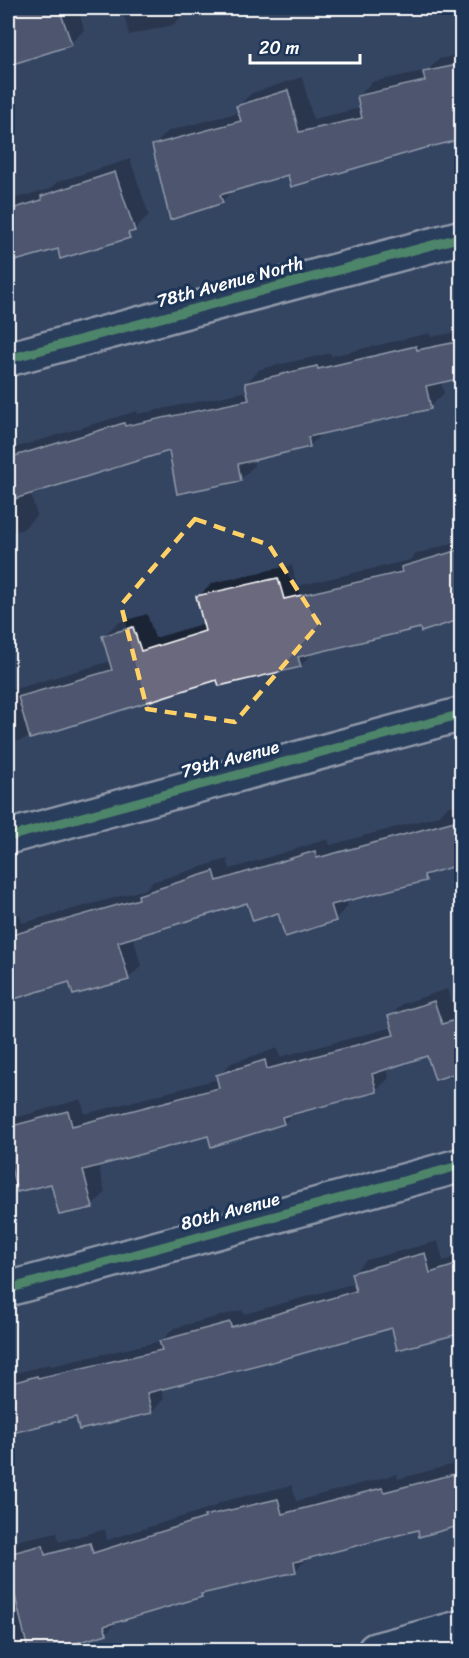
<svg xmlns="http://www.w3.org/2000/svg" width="469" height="1658" viewBox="0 0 469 1658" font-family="Sriracha,sans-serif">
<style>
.shadow{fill:#0007}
.building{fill:#6a697e;stroke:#fff;stroke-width:1.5}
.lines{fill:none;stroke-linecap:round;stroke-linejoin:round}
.minor-casing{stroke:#fff;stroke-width:38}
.minor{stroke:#1d3557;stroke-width:33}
.cycleway-casing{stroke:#1d3557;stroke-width:13}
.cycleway{stroke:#6cd273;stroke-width:9}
.marked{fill:none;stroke:#ffd166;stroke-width:4.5;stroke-dasharray:12 8;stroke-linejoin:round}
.labels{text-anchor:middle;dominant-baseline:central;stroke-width:6;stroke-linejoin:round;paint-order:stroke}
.street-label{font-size:18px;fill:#fff;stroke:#1d3557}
</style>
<rect width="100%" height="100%" fill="#344563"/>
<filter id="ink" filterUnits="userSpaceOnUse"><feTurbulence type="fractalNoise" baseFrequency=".0167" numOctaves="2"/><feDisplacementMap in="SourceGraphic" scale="12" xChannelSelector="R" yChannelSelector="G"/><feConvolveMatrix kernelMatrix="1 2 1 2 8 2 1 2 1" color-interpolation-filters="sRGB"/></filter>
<g filter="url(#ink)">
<g class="shadow">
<polygon points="8,8 112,8 80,15 84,30 71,43 14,62 8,44"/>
<polygon points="122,8 186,8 187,11 173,25 129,35"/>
<polygon points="462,54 462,138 289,173 234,189 222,202 154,145 168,131 240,112 238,106 252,93 302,77 313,119 361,108 358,96 372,82 428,70 439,59"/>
<polygon points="130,159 149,215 129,236 59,248 8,261 8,200 50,189 57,182"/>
<polygon points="462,331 462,377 441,381 444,393 430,407 323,432 310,446 253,459 254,466 241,479 170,449 30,492 37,515 23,529 8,533 8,454 14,448 137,411 138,414 248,391 246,383 260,369 331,353 331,356 430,333 431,337"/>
<polygon points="462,540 462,617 314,652 300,666 218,678 98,717 8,744 8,691 111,661 103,637 117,623 147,614 155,638 205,623 198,597 212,583 292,565 297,586 410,560 416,554"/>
<polygon points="462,803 462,862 434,870 425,879 346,900 348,906 335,919 279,911 248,901 133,936 141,966 128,979 70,980 8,999 8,918 20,914 22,923 146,889 152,882 227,859 230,869 328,839 330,845 438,816 447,807"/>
<polygon points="447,989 455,1012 462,1010 462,1069 428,1054 387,1068 389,1078 376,1091 294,1112 284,1123 212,1145 209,1135 98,1164 105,1193 92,1206 52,1182 8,1191 8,1120 81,1099 85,1114 218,1079 218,1076 231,1063 278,1048 280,1057 393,1027 389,1017 402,1004"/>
<polygon points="438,1241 443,1261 462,1255 462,1331 393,1326 161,1388 164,1399 151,1412 77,1415 8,1433 8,1375 50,1364 51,1366 161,1341 174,1328 242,1310 244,1314 355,1283 353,1273 366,1260"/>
<polygon points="462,1462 462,1524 419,1528 309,1557 295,1571 204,1592 201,1596 118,1621 106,1633 48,1650 8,1650 8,1595 16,1593 8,1561 8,1553 20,1540 57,1532 59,1542 105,1529 107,1540 216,1506 220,1502 292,1485 296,1501 397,1474 398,1479"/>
</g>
<g class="building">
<polygon points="8,8 59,8 72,45 13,64 8,49"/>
<polygon points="462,64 462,139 418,150 291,187 288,175 220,195 223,203 170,220 152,145 241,121 236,106 288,90 299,132 362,118 357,96 425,81 423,72"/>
<polygon points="115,172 135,231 128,233 130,238 60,259 58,249 8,263 8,210 42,200 41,196"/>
<polygon points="462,341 462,378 426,386 431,409 308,437 310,447 238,464 241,481 177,494 169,451 8,501 8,458 124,423 125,426 249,400 245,383 317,366 318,369 416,346 417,350"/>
<polygon points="462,549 462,619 421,632 420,628 298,657 301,667 219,686 217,680 30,739 18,697 112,670 102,636 133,627 141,651 205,631 196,596 278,578 284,599 402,572 401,567"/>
<polygon points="462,819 462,864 424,875 426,881 331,905 336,921 285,937 278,913 253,921 247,903 118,942 129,980 73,995 69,982 8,1001 8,936 139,899 138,895 214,871 217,881 315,851 317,858"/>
<polygon points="434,1001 442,1024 462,1018 462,1071 435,1080 427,1056 372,1074 377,1092 282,1117 284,1124 211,1147 208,1136 83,1170 93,1208 59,1215 51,1184 17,1192 8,1156 8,1127 68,1111 72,1126 219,1088 216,1075 265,1060 267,1069 394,1035 388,1016"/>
<polygon points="425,1253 430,1273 462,1263 462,1333 397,1350 392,1328 269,1363 269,1362 147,1393 152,1413 79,1430 76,1417 8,1434 8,1384 37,1376 38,1378 162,1350 159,1341 230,1322 231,1327 356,1291 351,1273"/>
<polygon points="462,1472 462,1525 419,1537 418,1530 294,1562 296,1572 201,1594 202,1597 104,1626 107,1634 53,1650 28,1650 8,1567 8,1554 43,1545 45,1555 90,1543 93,1553 205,1518 204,1516 278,1499 282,1514 382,1488 384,1492"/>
</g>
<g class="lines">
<g class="minor-casing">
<g id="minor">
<polyline points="8,359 462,237"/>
<polyline points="8,837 462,714"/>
<polyline points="8,1289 462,1165"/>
<polyline points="375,1650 462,1627"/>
</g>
</g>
<use href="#minor" class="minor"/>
<g class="cycleway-casing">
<g id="cycleway">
<polyline points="8,359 462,237"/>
<polyline points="8,837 462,714"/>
<polyline points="8,1289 462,1165"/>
</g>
</g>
<use href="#cycleway" class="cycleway"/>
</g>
</g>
<path d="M0 0H469V1658H0ZM195,519L269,545L319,624L235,722L147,709L121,605Z" fill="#344563" fill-opacity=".55" fill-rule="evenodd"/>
<path class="marked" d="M195,519L269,545L319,624L235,722L147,709L121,605Z"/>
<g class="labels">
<g class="street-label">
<text transform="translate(230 282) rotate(-15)">78th Avenue North</text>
<text transform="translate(230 759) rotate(-15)">79th Avenue</text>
<text transform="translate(230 1211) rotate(-15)">80th Avenue</text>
</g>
</g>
<rect width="469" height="1658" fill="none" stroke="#1d3557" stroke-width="30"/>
<rect x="15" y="15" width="439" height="1628" fill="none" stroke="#fff" stroke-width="2" filter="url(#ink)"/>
<path d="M250 54v9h110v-9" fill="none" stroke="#ffffff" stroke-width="3"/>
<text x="259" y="54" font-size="18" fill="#ffffff" stroke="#1d3557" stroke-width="4.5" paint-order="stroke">20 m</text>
</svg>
